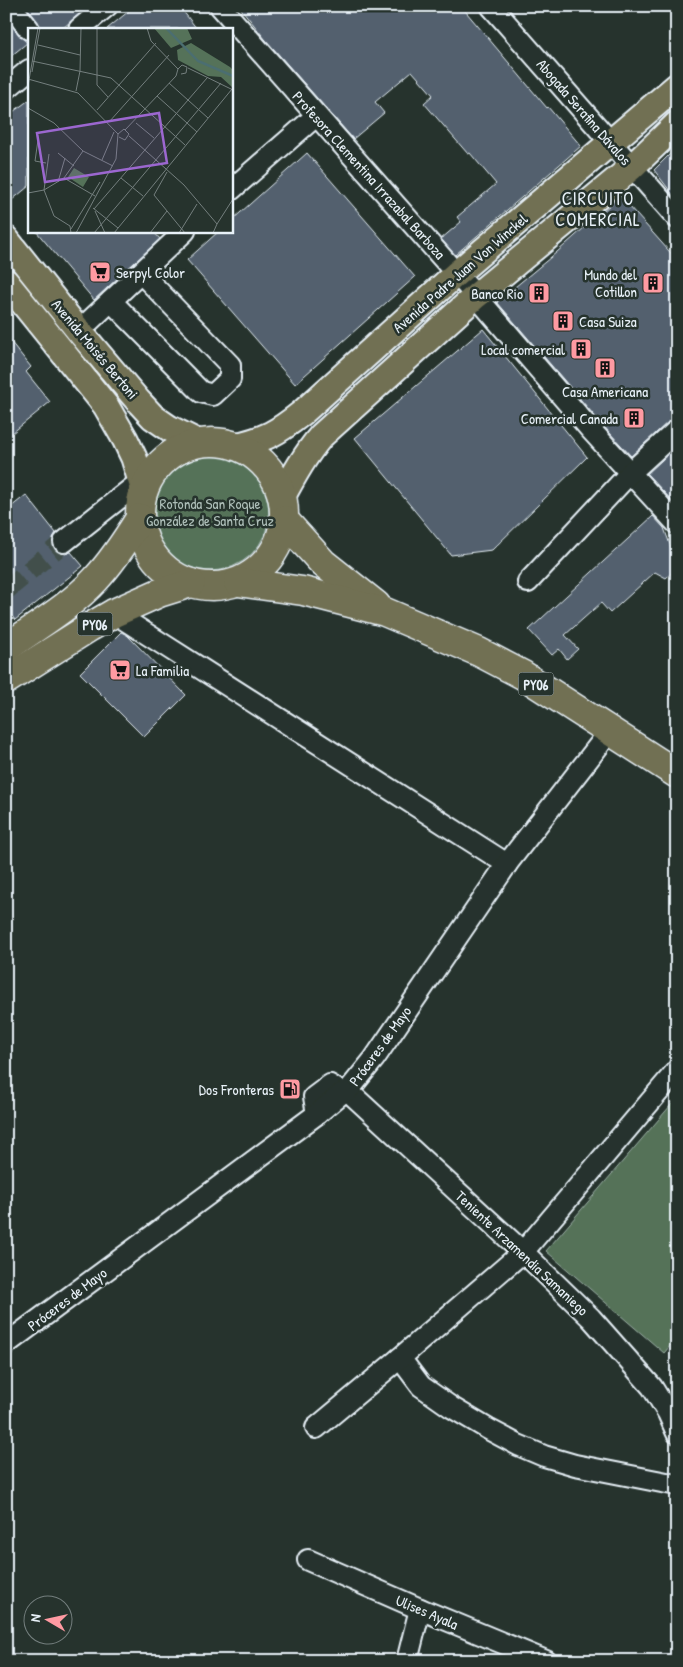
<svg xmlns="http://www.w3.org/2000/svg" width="683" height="1667" viewBox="0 0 683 1667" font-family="'Patrick Hand',sans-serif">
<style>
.green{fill:#557259;stroke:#9eb2a8}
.building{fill:#52616e;stroke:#e8f1f8}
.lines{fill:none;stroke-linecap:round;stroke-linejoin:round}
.minor-tunnel{stroke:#43504b;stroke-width:20;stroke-dasharray:20 10;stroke-linecap:butt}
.minor-casing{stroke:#e8f1f8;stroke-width:24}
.major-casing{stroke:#e8f1f8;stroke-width:29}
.highway-casing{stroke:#e8f1f8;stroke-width:31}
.minor{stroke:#26332d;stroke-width:20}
.major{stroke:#716f52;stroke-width:25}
.highway{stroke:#716f52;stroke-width:28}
.labels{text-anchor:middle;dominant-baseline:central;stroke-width:5;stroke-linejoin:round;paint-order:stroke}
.shield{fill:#26332d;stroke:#aeb8bb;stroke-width:1}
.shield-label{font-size:14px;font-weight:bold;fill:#e8f1f8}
.street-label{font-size:15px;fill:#e8f1f8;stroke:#26332d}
.poi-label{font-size:15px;fill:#e8f1f8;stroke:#26332d;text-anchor:end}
.park-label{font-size:15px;fill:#adbeb8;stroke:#26332d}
.quarter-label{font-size:18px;letter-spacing:1px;fill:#e8f1f8;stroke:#26332d}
.inset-river{fill:none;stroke:#4b6e71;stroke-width:2.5}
.inset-road{fill:none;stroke:#747f7e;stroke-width:1}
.view{fill:#9c67d0;fill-opacity:0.15;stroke:#9c67d0;stroke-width:2.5}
.inset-edge{fill:none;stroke:#e8f1f8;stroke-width:2.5}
</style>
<rect width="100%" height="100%" fill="#26332d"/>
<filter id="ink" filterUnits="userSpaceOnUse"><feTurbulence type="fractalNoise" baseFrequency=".02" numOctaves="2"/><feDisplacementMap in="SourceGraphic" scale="10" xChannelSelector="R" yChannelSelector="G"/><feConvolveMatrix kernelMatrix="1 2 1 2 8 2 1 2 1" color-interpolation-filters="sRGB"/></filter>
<g filter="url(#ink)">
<g class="green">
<circle cx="210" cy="512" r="59"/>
<polygon points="677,1098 677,1338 664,1353 546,1251"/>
</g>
<g class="building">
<polygon points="26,6 88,6 62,29 41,29 38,22"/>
<polygon points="135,6 179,6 197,29 107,29"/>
<polygon points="239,6 461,6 547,108 548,107 581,146 455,255 441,239 461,222 457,217 496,184 470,153 468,154 424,103 433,95 412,71 375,102 384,113 353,139 265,39"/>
<polygon points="6,19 27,43 6,60"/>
<polygon points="29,100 29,186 6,205 6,117"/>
<polygon points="677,147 677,200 654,170"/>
<polygon points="307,153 415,277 295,384 187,260 219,231 231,231 231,221"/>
<polygon points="620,196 677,260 677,418 669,421 631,456 599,421 497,302 557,252"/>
<polygon points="36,231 153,231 160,239 94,300"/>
<polygon points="483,329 587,457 492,550 451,555 355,438"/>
<polygon points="6,336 31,367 26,372 50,402 6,438"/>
<polygon points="677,446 677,506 647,474"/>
<polygon points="26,495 56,533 53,538 52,543 55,550 60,553 65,554 71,552 83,566 15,620 6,609 6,511"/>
<polygon points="653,516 664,528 677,564 677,568 666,578 655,572 610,613 601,603 565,635 578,649 567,659 559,649 552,655 529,630"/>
<polygon points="121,632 127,635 186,695 144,737 80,673"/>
</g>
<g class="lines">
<polyline class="minor-tunnel" points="6,590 64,542"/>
<g class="minor-casing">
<g id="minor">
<polyline points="11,6 29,29"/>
<polyline points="220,6 476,296 590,429 677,524"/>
<polyline points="491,6 677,218"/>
<polyline points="79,29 107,6"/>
<polyline points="6,89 29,70"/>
<polyline points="231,190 316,116"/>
<polyline points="111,301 201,392 213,395 230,379 230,365 141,273"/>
<polyline points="79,331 185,231"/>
<polyline points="64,542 141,481"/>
<polyline points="528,582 630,473 677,430"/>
<polyline points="114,613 507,864"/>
<polyline points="348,1091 523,1252 591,1318 652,1387 668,1413 677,1433"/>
<polyline points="317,1114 314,1097 330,1085 342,1093"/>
<polyline points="6,1344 317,1114 342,1093 348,1091 374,1059 507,864 610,731"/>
<polyline points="400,1358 421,1386 451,1407 488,1429 518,1445 544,1456 575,1465 677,1485"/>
<polyline points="316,1428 400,1358 523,1252 677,1070"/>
<polyline points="308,1560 420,1609 546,1661"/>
<polyline points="407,1661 420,1609"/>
</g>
</g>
<g class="major-casing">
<g id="major">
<polyline points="6,239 79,331 139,402 153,417 169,428 199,443"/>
<polyline points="6,282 106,406 125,439 134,458 144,491"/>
<path d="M235,446C266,439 277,433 302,413L456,274L677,86"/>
<path d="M282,497C294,475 305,455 321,436L476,296L632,167L677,124"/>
</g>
</g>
<g class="highway-casing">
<g id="highway">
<circle cx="212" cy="514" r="72"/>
<polyline points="284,520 323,563 376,605"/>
<polyline points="238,582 303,591 385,612 479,652 523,675 677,774"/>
<path d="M6,648C35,627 71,606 95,580C113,561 127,539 140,518"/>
<polyline points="6,680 90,627 114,613 159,593 191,583"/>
</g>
</g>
<use href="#minor" class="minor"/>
<use href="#major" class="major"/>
<use href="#highway" class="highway"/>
</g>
</g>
<defs>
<g id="supermarket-square" transform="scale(1.125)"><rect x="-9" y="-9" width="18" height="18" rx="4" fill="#ff9aa2" stroke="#26332d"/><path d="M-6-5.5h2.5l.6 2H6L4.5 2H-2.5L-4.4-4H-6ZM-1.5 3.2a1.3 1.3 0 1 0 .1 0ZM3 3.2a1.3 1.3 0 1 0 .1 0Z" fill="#111"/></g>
<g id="building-square" transform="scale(1.125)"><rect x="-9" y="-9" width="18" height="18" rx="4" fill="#ff9aa2" stroke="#26332d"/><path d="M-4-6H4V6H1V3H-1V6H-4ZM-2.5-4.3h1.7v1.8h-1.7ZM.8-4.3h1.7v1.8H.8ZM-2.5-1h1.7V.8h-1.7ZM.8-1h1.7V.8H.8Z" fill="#111"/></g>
<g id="fuel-square" transform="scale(1.125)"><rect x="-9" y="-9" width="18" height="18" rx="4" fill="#ff9aa2" stroke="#26332d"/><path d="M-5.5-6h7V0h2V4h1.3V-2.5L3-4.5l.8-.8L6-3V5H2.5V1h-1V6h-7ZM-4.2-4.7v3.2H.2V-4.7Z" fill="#111"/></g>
</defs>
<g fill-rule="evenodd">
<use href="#supermarket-square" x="100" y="272"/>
<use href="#building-square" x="653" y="283"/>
<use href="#building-square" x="539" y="293"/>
<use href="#building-square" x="563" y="321"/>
<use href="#building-square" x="581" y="349"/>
<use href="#building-square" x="605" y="368"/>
<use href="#building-square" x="634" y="418"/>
<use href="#supermarket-square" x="120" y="670"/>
<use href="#fuel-square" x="290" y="1089"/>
</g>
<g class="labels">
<g class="shield">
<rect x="77.5" y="612.5" width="35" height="23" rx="4"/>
<rect x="518.5" y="672.5" width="35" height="23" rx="4"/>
</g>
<g class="shield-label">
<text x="95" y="624">PY06</text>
<text x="536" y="684">PY06</text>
</g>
<g class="street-label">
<text transform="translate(584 112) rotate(49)">Abogada Serafina Dávalos</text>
<text transform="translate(369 175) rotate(48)">Profesora Clementina Irrazabal Barboza</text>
<text transform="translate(460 273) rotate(-41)">Avenida Padre Juan Von Winckel</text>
<text transform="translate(95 349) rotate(50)">Avenida Moisés Bertoni</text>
<text transform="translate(380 1046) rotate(-54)">Próceres de Mayo</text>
<text transform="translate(522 1253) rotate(43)">Teniente Arzamendia Samaniego</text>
<text transform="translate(67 1299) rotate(-37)">Próceres de Mayo</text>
<text transform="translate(427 1612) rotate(23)">Ulises Ayala</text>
</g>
<g class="poi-label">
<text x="116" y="272" text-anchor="start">Serpyl Color</text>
<text x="637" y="274">Mundo del<tspan x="637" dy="17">Cotillon</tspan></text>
<text x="523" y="293">Banco Rio</text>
<text x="579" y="321" text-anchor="start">Casa Suiza</text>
<text x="565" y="349">Local comercial</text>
<text x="605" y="391" text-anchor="middle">Casa Americana</text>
<text x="618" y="418">Comercial Canada</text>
<text x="136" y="670" text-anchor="start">La Familia</text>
<text x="274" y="1089">Dos Fronteras</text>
</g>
<g class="park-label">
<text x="210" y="503">Rotonda San Roque<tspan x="210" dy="17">González de Santa Cruz</tspan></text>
</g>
<g class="quarter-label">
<text x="598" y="198">CIRCUITO<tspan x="598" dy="21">COMERCIAL</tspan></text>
</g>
</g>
<g transform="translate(28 28)">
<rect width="205" height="205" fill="#26332d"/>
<path d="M126,0H159L164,11L143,20ZM163,15L202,39L205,42V60L193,49L180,48L150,32L149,22ZM46,140L61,149L55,159L40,149Z" fill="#557259"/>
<path class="inset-river" d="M138,0L170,33L205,48"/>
<path class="inset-road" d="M69,0V57L80,69M119,0L123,13L150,41M10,17L52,27M4,33L83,50L157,117M160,40L205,62M150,41L154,37L159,39L158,45L153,46M4,44L12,0M0,51L50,65L90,106L88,131L48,205M141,55L180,90M0,58L10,0M48,63L52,43L53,0M129,68L169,104M0,80L26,95L55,123L85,138M69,82L128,15M81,94L141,27M108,95L126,110M97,102L148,48L150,41M90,106L96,101L101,106L97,112L91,109M101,108L156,157L189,196L185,205M10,112L7,133L18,135M30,125L46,138M21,126L16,162L26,188L42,198L43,205M74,132L86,104M139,144L126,167L157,205M36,150L67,168M93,150L115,168M30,154L37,130M0,165L16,162L36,150L55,123M65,180L90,200M66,181L179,50M67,183L77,205M189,196L205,171M43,201L72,154M66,205L193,55M86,205L204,61M122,205L139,183M151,205L169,176"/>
<path class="view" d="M131,85L139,135L17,154L9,105Z"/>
<rect width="205" height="205" class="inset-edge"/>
</g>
<rect width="683" height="1667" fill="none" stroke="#26332d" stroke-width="25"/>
<rect x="12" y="12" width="658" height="1642" fill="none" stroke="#e8f1f8" stroke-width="2" filter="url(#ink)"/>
<g transform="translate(48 1620) rotate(279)"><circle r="24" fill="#26332d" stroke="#747f7e"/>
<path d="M0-4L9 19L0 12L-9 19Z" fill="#ff9aa2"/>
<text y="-8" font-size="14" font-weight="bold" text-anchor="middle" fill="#e8f1f8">N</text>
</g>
</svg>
